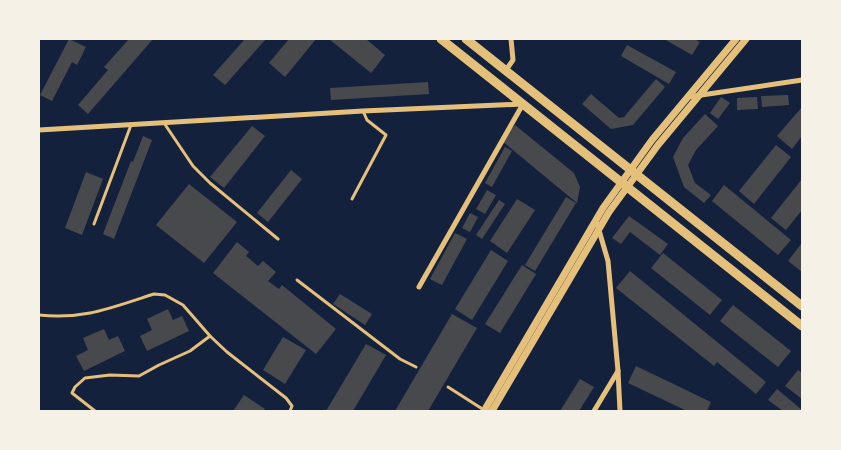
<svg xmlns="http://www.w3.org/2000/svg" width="841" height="450" viewBox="0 0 841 450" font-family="'Varela Round',sans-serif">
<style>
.building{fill:#48494c}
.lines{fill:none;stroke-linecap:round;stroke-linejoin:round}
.service{stroke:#e5c07b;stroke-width:3}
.minor{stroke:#e5c07b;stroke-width:5}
.tertiary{stroke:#e5c07b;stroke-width:7}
.secondary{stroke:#e5c07b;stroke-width:9}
</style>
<rect width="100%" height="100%" fill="#14213d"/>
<g class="building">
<polygon points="69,39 86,47 77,65 72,62 52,101 40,95"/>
<polygon points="129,39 153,39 88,114 78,105 108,70 104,67"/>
<polygon points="245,39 266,39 225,85 213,75"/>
<polygon points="289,39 316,39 285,77 269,63"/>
<polygon points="329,39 366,39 385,55 371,73"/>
<polygon points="664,39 694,39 700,42 692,55"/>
<polygon points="627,45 676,72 669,84 621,56"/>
<polygon points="656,79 665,87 633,125 611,129 582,104 591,94 619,118 624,117"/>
<polygon points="428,82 429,94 331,100 330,88"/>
<polygon points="788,95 789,105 762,107 761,96"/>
<polygon points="721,97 730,103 718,119 710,113"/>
<polygon points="757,97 758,109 737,110 737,98"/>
<polygon points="802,107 802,136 792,149 777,136"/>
<polygon points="705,114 718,126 696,150 688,165 695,183 711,195 704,203 684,187 673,157 683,138"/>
<polygon points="515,125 574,173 580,187 577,203 502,141"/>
<polygon points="252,126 265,136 224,188 210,177"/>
<polygon points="143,136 152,140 114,239 103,234 131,161 133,162"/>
<polygon points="776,145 791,157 754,204 739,191"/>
<polygon points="505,147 512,151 492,187 485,183"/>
<polygon points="291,170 302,179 268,222 257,213"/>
<polygon points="86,172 103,179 82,235 65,228"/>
<polygon points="802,179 802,210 786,230 771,218"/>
<polygon points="189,184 237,222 204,263 156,225"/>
<polygon points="724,185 791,240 778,255 712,201"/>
<polygon points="487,190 496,195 485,214 476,209"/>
<polygon points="566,197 576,203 535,271 525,265"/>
<polygon points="517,199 535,210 507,253 490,241"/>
<polygon points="499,200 505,204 482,239 476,235"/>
<polygon points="470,213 478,217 470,232 462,228"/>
<polygon points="629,216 668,244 660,255 630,232 621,244 612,238"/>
<polygon points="455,233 467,239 442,285 430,279"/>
<polygon points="237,242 249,252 246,256 258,266 263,261 276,272 268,281 279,289 282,285 336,329 316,354 213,273"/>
<polygon points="801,244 802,246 802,272 788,261"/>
<polygon points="491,250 508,261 472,320 455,309"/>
<polygon points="663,253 722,300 710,315 651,268"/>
<polygon points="522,265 536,274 500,333 485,324"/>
<polygon points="630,271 766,382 756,394 717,362 714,366 616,288"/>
<polygon points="340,294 372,314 365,325 333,304"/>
<polygon points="733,305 791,351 778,367 720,321"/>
<polygon points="168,309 173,320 182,316 189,331 147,351 140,336 152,330 147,319"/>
<polygon points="452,314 477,328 428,411 395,411"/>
<polygon points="104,329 109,340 118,336 125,351 84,371 76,356 88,350 83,338"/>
<polygon points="283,337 306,350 285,384 263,370"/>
<polygon points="366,344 386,355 353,411 326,411"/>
<polygon points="636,366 711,402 707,411 687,411 628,383"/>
<polygon points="798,370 802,373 802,399 785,386"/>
<polygon points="580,379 594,387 579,411 560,411"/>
<polygon points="777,389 802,410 802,411 783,411 768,400"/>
<polygon points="244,395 265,409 263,411 233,411"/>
</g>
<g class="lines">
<g class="service">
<polyline points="164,123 193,166 210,183 278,239"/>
<polyline points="352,199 386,135 367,120 363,111"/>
<polyline points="94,224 131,125"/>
<polyline points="297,280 400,359 416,367"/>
<path d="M39,315C84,320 113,307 154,294L165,295L183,305L210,336L227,352L286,398L292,406L290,411"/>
<polyline points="448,387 484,410"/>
<polyline points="95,411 72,393 75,387 85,378 110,375 139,376 159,365 190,351 210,336"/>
</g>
<g class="minor">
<polyline points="506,70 513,60 511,39"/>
<polyline points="688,97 802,80"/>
<polyline points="39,130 363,111 523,104"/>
<polyline points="596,220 608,261 618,371 620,411"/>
<polyline points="419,287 523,104"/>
<polyline points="594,411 618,371"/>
</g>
<g class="tertiary">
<polyline points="484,411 603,208 652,140 736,39"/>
<polyline points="492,411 609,212 658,145 746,39"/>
</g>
<g class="secondary">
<polyline points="441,39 802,326"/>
<polyline points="466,39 802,306"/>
</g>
</g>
<rect width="841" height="450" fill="none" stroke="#f6f1e7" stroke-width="80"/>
</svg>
